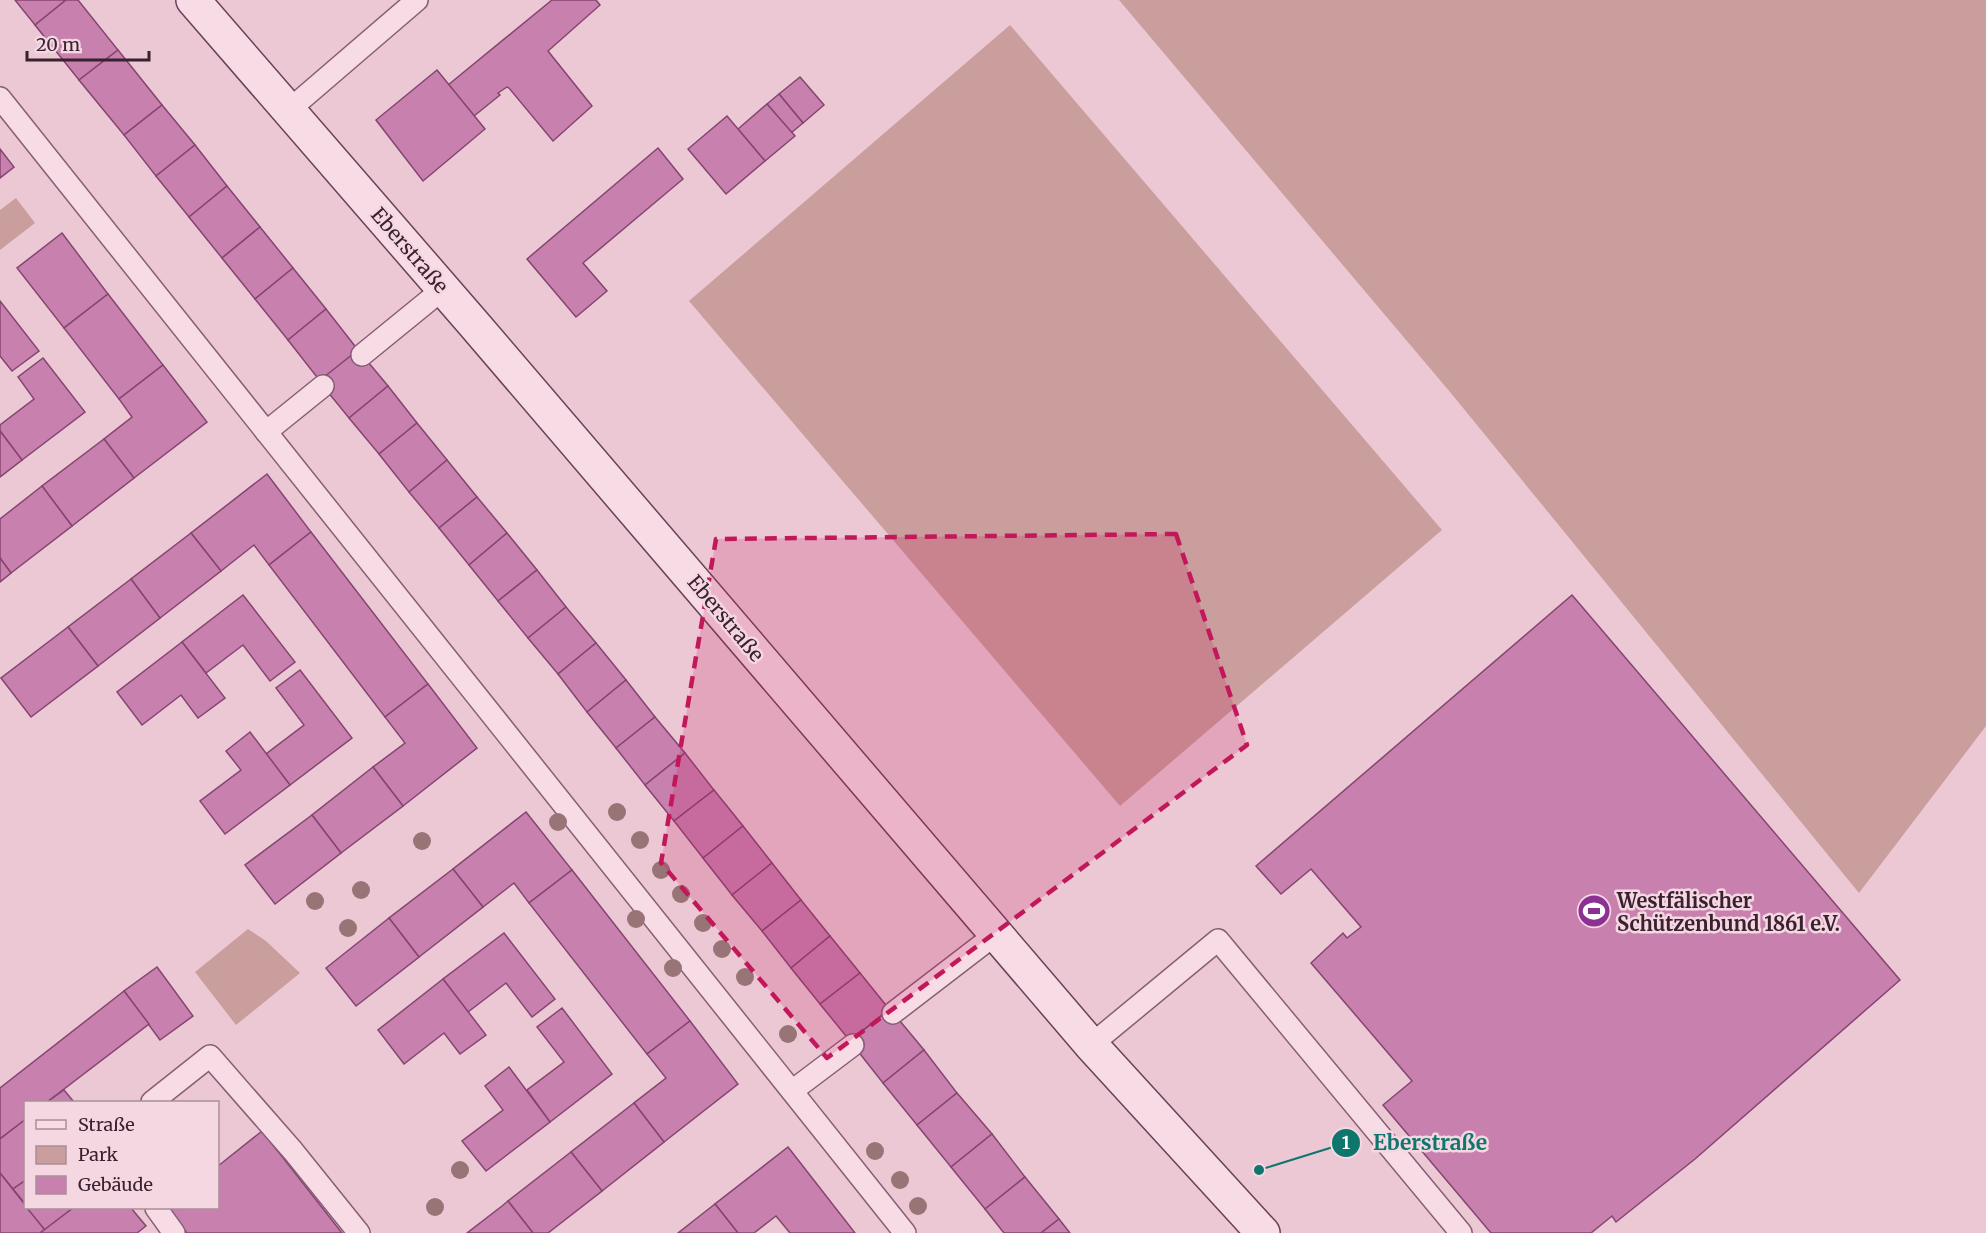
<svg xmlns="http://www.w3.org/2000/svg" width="1986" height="1233" viewBox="0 0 1986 1233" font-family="Merriweather,serif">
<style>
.green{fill:#ca9e9c}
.building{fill:#c880af;stroke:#854570;stroke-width:1.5}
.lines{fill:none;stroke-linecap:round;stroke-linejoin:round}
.lane-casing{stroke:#875e74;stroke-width:24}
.secondary-casing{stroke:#694158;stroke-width:36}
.lane{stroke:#f7dbe5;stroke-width:21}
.secondary{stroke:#f7dbe5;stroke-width:33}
.tree{fill:#987476}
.marked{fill:#c2185b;fill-opacity:0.2;stroke:#c2185b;stroke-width:4.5;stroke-dasharray:12 8;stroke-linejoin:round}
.labels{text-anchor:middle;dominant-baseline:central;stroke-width:5;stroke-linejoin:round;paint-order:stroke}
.street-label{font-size:20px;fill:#39212f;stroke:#f4d7e1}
.poi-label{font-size:20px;font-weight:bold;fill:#39212f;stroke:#f4d7e1;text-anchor:start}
.leader{fill:none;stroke:#0f766e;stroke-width:2}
.callout-dot{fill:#0f766e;stroke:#f4d7e1;stroke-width:2}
.mark-label{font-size:18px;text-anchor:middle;font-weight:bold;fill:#fff}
.callout-label{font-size:21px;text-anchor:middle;font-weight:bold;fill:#0f766e;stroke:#f4d7e1;stroke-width:5;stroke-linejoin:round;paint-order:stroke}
</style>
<rect width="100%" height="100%" fill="#ecc8d5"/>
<g class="green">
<polygon points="1119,0 1986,0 1986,726 1859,893 1450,392"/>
<polygon points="1010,25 1442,530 1120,806 689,301"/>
<polygon points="16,198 35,223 0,250 0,210"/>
<polygon points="248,929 266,941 300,973 236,1025 195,972"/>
</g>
<g class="building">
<polygon points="15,0 66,0 35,25"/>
<polygon points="66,0 78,0 118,50 79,80 35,25"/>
<polygon points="552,0 596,0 600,5 548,51 592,106 553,141 509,88 507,87 498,93 500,95 474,116 448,85"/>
<polygon points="118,50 162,105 124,135 79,80"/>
<polygon points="437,70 485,129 423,181 376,120"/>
<polygon points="800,77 824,105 803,123 779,94"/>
<polygon points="779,94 803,123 791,133 767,104"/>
<polygon points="767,104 795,136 765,161 738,129"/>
<polygon points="162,105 195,145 156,176 124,135"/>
<polygon points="727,116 765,161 726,194 688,149"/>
<polygon points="195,145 227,186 189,217 156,176"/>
<polygon points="658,148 683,179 583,263 607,291 576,317 527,259"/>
<polygon points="0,149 14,167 0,178"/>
<polygon points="227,186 260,227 222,258 189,217"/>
<polygon points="260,227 293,268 255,299 222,258"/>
<polygon points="62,233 108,294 64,328 17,268"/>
<polygon points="293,268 326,309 288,340 255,299"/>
<polygon points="108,294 163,365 119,399 64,328"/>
<polygon points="0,301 39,351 12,371 0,356"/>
<polygon points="326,309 358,350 320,381 288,340"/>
<polygon points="358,350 388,386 349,418 319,381"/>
<polygon points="43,358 85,412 22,460 0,431 0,425 34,399 18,377"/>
<polygon points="163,365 207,422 134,478 104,439 132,417 119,399"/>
<polygon points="388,386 417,423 379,454 349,418"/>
<polygon points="417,423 447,460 409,492 379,454"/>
<polygon points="0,431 22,460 0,477"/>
<polygon points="104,439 134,478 72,526 42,486"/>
<polygon points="447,460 477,497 439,528 409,492"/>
<polygon points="267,474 311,532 269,565 254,545 221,571 191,533"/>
<polygon points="42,486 72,526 11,573 0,558 0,519"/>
<polygon points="477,497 507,533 469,565 439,528"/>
<polygon points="311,532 428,684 385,717 269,565"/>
<polygon points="191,533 221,571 160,618 131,579"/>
<polygon points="507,533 537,570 498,601 469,565"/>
<polygon points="0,558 11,573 0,582"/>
<polygon points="537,570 566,607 528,638 498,601"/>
<polygon points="131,579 160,618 98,666 68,627"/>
<polygon points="243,595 295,662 270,681 243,645 206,673 182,642"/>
<polygon points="1572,595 1900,980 1695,1159 1616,1222 1612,1216 1591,1233 1491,1233 1383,1105 1412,1081 1311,963 1343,933 1347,938 1361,927 1311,869 1281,894 1256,866"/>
<polygon points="566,607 596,643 558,674 528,638"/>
<polygon points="68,627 98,666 31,717 1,678"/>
<polygon points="182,642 225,698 198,718 181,695 142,725 117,692"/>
<polygon points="596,643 626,680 587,712 558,674"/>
<polygon points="300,670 352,738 290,785 266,754 304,725 276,688"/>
<polygon points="626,680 655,717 616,748 587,712"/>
<polygon points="428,684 477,748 403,806 373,767 405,743 385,717"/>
<polygon points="655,717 685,753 645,785 616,748"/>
<polygon points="250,732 290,785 225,834 200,801 241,770 226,751"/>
<polygon points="685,753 714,790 674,821 645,785"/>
<polygon points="373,767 403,806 341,853 312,815"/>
<polygon points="714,790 743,826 703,858 674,821"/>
<polygon points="526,812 572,870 529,903 514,883 483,907 453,869"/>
<polygon points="312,815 341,853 275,904 245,865"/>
<polygon points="743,826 772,863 732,895 703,858"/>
<polygon points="772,863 801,900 762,931 732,895"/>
<polygon points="453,869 483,907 419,957 389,918"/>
<polygon points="572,870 690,1021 647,1054 529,903"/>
<polygon points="801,900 830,936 791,968 762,931"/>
<polygon points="389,918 419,957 356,1006 326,968"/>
<polygon points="504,933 555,999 532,1017 506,983 468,1012 443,979"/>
<polygon points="830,936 860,973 820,1004 791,968"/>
<polygon points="157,967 193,1016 160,1040 124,991"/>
<polygon points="860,973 889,1009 850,1041 820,1004"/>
<polygon points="443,979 486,1035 460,1054 444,1033 404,1064 378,1030"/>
<polygon points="124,991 149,1024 47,1102 26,1102 26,1119 0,1139 0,1088"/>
<polygon points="562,1008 612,1074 550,1122 527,1090 564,1062 537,1027"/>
<polygon points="890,1009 924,1050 883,1083 850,1041"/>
<polygon points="690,1021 738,1084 664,1142 634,1103 666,1078 647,1054"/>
<polygon points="924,1050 957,1093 917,1125 883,1083"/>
<polygon points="509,1067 550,1122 486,1171 462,1141 503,1110 485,1086"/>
<polygon points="64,1090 74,1102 47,1102"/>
<polygon points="957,1093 992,1134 951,1167 917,1125"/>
<polygon points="634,1103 664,1142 602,1191 571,1152"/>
<polygon points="26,1119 26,1180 13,1189 0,1173 0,1139"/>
<polygon points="262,1131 342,1233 187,1233 167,1208 218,1208 218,1166"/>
<polygon points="992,1134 1025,1177 985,1209 951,1167"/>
<polygon points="788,1147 855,1233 790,1233 776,1216 754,1233 738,1233 715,1204"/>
<polygon points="571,1152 602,1191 548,1233 533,1233 508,1201"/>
<polygon points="0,1173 45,1230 40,1233 0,1233"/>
<polygon points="1025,1177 1059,1219 1041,1233 1004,1233 985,1209"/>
<polygon points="26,1180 26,1205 13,1189"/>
<polygon points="508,1201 533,1233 467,1233 502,1206"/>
<polygon points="715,1204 738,1233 678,1233 706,1211"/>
<polygon points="27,1208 73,1208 45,1230"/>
<polygon points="73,1208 131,1208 146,1226 137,1233 40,1233"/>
<polygon points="1059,1219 1070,1233 1041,1233"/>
</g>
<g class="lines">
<g class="lane-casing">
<g id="lane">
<polyline points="0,98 905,1233"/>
<polyline points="289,110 417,0"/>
<polyline points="362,355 443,289"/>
<polyline points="266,432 323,386"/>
<polyline points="893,1013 996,934"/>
<polyline points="1091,1045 1218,940 1461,1233"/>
<polyline points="792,1091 853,1045"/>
<polyline points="152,1102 210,1056 293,1151 359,1233"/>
<polyline points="156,1208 174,1233"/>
</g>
</g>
<g class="secondary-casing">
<polyline id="secondary" points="193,0 473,323 1091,1045 1263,1233"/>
</g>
<use href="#lane" class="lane"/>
<use href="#secondary" class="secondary"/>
</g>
<g class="tree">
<circle cx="617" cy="812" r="9"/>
<circle cx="558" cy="822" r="9"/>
<circle cx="640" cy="840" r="9"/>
<circle cx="422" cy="841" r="9"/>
<circle cx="661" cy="870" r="9"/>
<circle cx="361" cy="890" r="9"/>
<circle cx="681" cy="894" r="9"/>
<circle cx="315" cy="901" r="9"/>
<circle cx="636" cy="919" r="9"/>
<circle cx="703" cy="923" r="9"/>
<circle cx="348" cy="928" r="9"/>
<circle cx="722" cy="949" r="9"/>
<circle cx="673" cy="968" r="9"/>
<circle cx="745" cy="977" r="9"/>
<circle cx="788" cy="1034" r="9"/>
<circle cx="875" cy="1151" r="9"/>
<circle cx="460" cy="1170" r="9"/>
<circle cx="900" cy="1180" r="9"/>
<circle cx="918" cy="1206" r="9"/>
<circle cx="435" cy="1207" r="9"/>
</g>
<path class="marked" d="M1176,534L1247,745L827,1058L661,863L716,539Z"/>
<defs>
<g id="stadium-disc" transform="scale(1.725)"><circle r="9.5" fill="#8c3193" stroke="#f4d7e1"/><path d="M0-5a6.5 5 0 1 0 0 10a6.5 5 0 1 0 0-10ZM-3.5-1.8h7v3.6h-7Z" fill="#fff"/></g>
</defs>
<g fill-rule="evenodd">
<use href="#stadium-disc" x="1594" y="911"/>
</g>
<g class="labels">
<g class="street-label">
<text transform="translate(410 250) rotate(49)">Eberstraße</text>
<text transform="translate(726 618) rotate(50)">Eberstraße</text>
</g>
<g class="poi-label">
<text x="1617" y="900">Westfälischer<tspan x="1617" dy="23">Schützenbund 1861 e.V.</tspan></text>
</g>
</g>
<path class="leader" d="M1259 1170L1346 1143"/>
<g class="callout-dot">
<circle cx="1259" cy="1170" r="6"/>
<circle cx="1346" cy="1143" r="15"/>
</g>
<g class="mark-label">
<text x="1346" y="1149">1</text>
</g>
<g class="callout-label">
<text x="1430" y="1150">Eberstraße</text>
</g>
<rect x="24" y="1101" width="195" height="108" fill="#f4d7e1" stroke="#a98e9a" stroke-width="1.5"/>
<rect x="36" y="1120" width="30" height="9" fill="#f7dbe5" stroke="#a98e9a" stroke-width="1.5"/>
<text x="78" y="1131" font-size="18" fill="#39212f">Straße</text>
<rect x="36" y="1146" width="30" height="18" fill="#ca9e9c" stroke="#a98e9a" stroke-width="1.5"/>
<text x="78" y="1161" font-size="18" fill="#39212f">Park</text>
<rect x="36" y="1176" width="30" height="18" fill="#c880af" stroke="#a98e9a" stroke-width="1.5"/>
<text x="78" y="1191" font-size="18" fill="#39212f">Gebäude</text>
<path d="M27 51v9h122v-9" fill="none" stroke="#39212f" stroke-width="3"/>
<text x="36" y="51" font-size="18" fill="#39212f" stroke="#f4d7e1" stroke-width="4.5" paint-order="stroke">20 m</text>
</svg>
